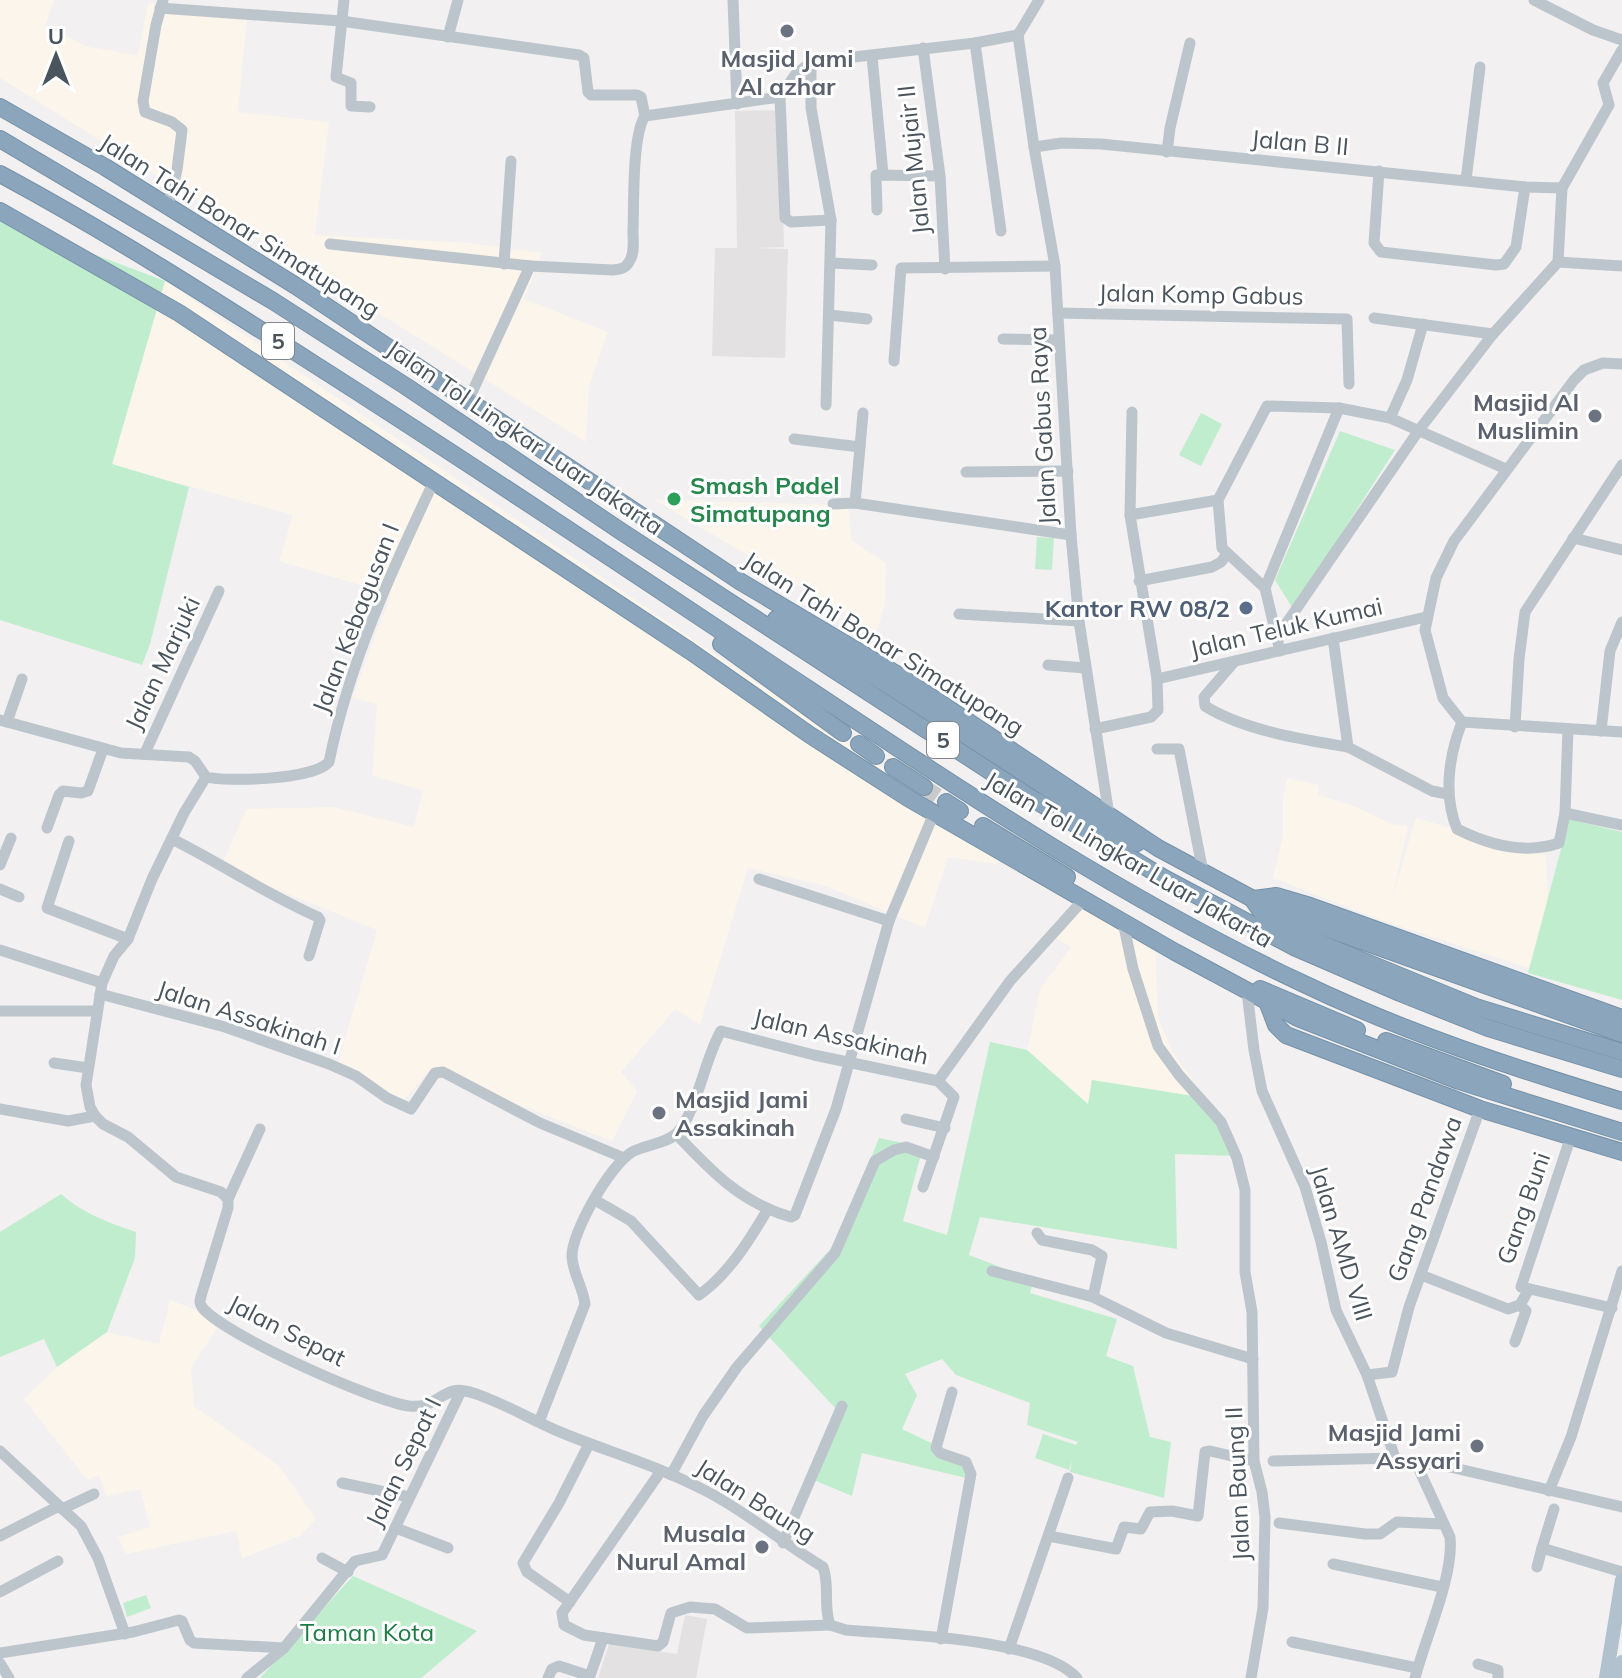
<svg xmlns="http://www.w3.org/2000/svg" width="1622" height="1678" viewBox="0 0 1622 1678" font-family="Mulish,sans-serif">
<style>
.commercial{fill:#fbf5eb}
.education{fill:#e3e1e1}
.green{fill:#c1edcf}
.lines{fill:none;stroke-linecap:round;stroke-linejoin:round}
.highway-tunnel{stroke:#c8c9cb;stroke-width:16;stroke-dasharray:16 8;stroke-linecap:butt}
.highway-casing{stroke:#7591a8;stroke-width:18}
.minor{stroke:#bcc5cc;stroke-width:11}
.major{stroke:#b1c1cd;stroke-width:14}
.highway{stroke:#8aa5bc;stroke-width:16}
.worship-dot{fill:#6b7280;stroke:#fff;stroke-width:3}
.leisure-dot{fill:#2e9e5b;stroke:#fff;stroke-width:3}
.service-dot{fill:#5c6f8a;stroke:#fff;stroke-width:3}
.labels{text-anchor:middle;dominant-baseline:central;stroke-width:6;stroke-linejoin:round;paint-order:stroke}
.shield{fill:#fff;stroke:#80878d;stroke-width:2}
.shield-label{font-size:22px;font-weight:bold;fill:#49545c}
.worship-label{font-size:24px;font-weight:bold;fill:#5b616d;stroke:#fff;text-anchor:end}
.street-label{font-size:24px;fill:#49545c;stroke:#fff}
.leisure-label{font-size:24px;font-weight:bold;fill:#27864d;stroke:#fff;text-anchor:start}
.service-label{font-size:24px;font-weight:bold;fill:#4e5e75;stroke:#fff;text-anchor:end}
.park-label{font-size:24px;fill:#1c7b45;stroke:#fff}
</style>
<rect width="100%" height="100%" fill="#f2f0f0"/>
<g class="commercial">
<polygon points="0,0 54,0 45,27 89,47 138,55 148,3 247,17 238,112 329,122 315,235 470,243 542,253 524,299 608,332 589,386 586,442 0,78"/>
<polygon points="165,281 962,822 1008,840 996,864 948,857 925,928 826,886 748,868 700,1025 675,1009 621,1072 637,1091 612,1141 430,1070 401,1103 338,1063 377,930 221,867 246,809 334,807 414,827 423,790 372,776 377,704 352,698 391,594 279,561 293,515 112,465"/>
<polygon points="655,500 848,505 852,541 886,563 885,603 877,632"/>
<polygon points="1287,778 1318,785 1319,795 1356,807 1392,824 1408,826 1391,902 1416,818 1546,855 1549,920 1535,970 1386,922 1273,878 1283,835 1283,797"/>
<polygon points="1083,896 1155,941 1158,1017 1173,1053 1206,1098 1091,1080 1089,1105 1027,1050 1040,989 1071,947 1049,935"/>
<polygon points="170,1300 222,1320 191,1368 194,1406 279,1466 316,1519 300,1536 242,1558 236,1531 126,1554 118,1537 150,1527 140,1489 106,1496 99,1475 87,1480 24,1399 57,1367 107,1332 159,1344"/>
</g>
<g class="education">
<polygon points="781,110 784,247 754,248 788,249 785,358 712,356 715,248 737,248 735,111"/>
<polygon points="685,1615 707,1619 696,1678 598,1678 609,1644 677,1654"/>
</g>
<g class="green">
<polygon points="0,219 165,281 112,464 189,487 150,644 142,665 0,620"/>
<polygon points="1201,413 1222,424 1201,466 1179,455"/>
<polygon points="1340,431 1395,450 1293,609 1275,580"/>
<polygon points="1037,537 1054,538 1052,570 1035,569"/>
<polygon points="1569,819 1622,832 1622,1000 1528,973"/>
<polygon points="990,1042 1027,1050 1088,1104 1092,1080 1206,1098 1235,1156 1175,1154 1177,1249 980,1217 969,1255 1034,1280 1030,1293 1117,1319 1106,1356 1133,1366 1150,1437 1171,1442 1164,1498 1070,1472 1072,1461 1069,1470 1035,1458 1043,1434 1076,1445 1078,1442 1027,1425 1030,1403 956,1375 942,1359 905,1374 917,1395 902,1429 967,1460 966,1478 862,1453 852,1496 816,1481 836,1409 759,1326 837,1242 879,1138 923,1147 903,1221 947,1235"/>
<path d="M61,1194C82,1213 109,1223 136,1232L135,1258L107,1332L57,1367L44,1339L0,1357V1232Z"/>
<polygon points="353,1576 477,1631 421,1678 260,1678"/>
<polygon points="146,1595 151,1608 127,1617 123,1603"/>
</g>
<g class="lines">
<polyline class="highway-tunnel" points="924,787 946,802"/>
<g class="highway-casing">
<g id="highway">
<polyline points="0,107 105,167 296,286 741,582 898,675 1158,848 1253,899 1328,929 1622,1034"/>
<polyline points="0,139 273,301 407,387 622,532 1025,794 1164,878 1296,948 1400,993 1488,1028 1622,1069"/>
<path d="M0,174C108,232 211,298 314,364C481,470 645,581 810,690C969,796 1131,903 1304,984C1406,1033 1514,1068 1622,1101"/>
<polyline points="0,211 179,313 690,651 810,735 908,798 1175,952 1298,1018 1459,1081 1622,1132"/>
<polyline points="776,619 883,682 1120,835 1137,843"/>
<polyline points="721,644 843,733"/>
<polyline points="859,744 876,756"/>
<polyline points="893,767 924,787"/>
<polyline points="946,802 960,811"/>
<polyline points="983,826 1067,877"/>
<polyline points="1254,899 1276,896 1310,906 1622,1018"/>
<polyline points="1253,900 1262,913 1273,921 1305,937 1476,1007 1622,1052"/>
<polyline points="1260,989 1357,1030"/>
<polyline points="1268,1004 1276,1025 1286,1035 1480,1109 1622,1152"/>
<polyline points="1386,1041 1503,1084"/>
</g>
</g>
<g class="minor">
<polyline points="163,0 156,25 143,101 145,112 172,122 182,130 177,170 168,206"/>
<polyline points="344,0 336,77 351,83 351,106 370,107"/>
<polyline points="733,0 737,104"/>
<polyline points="1534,0 1593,30 1622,40"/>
<polyline points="160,8 341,21 579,55 584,58 588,92 591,95 637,95 641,97 645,116"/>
<polyline points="1018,35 1034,147 1055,266 1071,535 1079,621 1109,815"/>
<polyline points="1018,35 1039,0"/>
<polyline points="448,37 458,0"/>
<polyline points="975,43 1001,231"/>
<polyline points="923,48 940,176 945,269"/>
<polyline points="872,56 883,174"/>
<polyline points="811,62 811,108 831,220 826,405"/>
<polyline points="780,97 785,218 791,222 831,220"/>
<polyline points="1034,147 1062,143 1101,144 1525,187 1562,188"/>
<polyline points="1167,152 1170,128 1190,43"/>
<polyline points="1379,171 1374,243 1381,252 1496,265 1504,264 1516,247 1525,187"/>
<polyline points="1466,180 1480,67"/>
<polyline points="877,210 876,175 940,176"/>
<polyline points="330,244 530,266"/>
<polyline points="1558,262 1562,188 1609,105 1603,83 1622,50"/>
<polyline points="1558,262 1622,266"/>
<polyline points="831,263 872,265"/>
<polyline points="504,264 511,161"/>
<polyline points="1058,313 1347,319 1349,384"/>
<polyline points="829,315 867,319"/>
<polyline points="1374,318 1493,334"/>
<polyline points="1003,339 1059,340"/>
<polyline points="894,361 901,268 1055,266"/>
<polyline points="1622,364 1603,363 1584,370 1574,380 1454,541 1436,578 1425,630 1443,698 1462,722 1622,732"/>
<path d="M469,399L530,266L613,270C620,269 625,269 629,262C635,254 633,241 633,231C634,205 632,135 645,116L780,97L795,75L811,62L975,43L1018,35"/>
<polyline points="1390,418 1407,380 1423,324"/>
<polyline points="794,439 860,447"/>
<polyline points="966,472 1068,471"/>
<polyline points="855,503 863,413"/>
<polyline points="833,504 855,503 1071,535"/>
<polyline points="1130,515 1218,500"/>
<polyline points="1573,538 1622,550"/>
<polyline points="1139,581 1212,567 1221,562 1227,554"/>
<polyline points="1265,588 1339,408"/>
<polyline points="959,614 1079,621"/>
<polyline points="1277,637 1419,430 1493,334 1558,262"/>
<polyline points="1333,638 1348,747 1432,791 1447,794"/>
<polyline points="1280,651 1265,588 1222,548 1218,500 1267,406 1339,408 1390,418 1506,469"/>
<path d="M1235,661L1204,697L1205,706C1243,730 1304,740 1348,747"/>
<polyline points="1048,665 1085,668"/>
<polyline points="1157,679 1426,617"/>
<path d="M0,720L121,753L189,757L195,761L206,777C229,782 313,780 329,762C349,663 391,572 434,481"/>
<polyline points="7,722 22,679"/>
<path d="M1462,722C1449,755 1443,795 1457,829C1489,845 1524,855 1559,843L1565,813L1568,729"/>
<polyline points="1515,727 1519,659 1525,612 1622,465"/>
<polyline points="1095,729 1151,717 1158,710 1157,679 1130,515 1132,412"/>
<polyline points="1601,731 1610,651 1622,622"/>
<polyline points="1157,749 1179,749 1203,872"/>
<polyline points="145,753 219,591"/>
<path d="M206,777L184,813L152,879L128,939L114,956L102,983L86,1085L90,1107L95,1116L103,1124L128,1137L176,1177L221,1192L228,1199V1208L201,1296C200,1302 199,1302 202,1307C220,1333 375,1402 409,1406C431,1408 436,1397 453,1391C464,1388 479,1395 489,1399C515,1409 539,1424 565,1434C612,1453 661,1467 706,1491C747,1512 783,1543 823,1567C830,1585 823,1606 830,1625L846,1630C899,1635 1042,1638 1077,1678"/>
<polyline points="1565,813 1622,825"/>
<polyline points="47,828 59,795 63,791 81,793 88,791 103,749"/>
<path d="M172,839C222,864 266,894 318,917L320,920L309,956"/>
<polyline points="69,841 47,908 128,939"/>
<polyline points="0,865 11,838"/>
<polyline points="759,879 889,921 934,813"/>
<polyline points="0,889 19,897"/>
<polyline points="1123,922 1133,969 1158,1046 1179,1075 1221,1122 1237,1158 1245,1190 1245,1272 1252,1312 1254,1461 1262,1492 1265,1517 1263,1608 1251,1678"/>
<polyline points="0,950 102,983"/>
<polyline points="1247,992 1254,1050 1262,1091 1305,1187 1321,1242 1336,1310 1367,1375 1395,1458"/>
<polyline points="100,994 225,1027 329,1064 356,1076 387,1098 411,1109 435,1073 443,1072 540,1123 624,1158"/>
<polyline points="0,1011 96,1011"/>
<polyline points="54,1063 88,1068"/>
<polyline points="938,1081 1010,981 1084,899"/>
<polyline points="0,1109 68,1121 95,1116"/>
<polyline points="906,1119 945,1128"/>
<path d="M676,1134C711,1171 741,1203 791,1217L795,1215L836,1109L889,921"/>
<polyline points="1571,1136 1521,1287 1612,1308"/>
<polyline points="228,1199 260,1129"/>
<path d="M595,1200L631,1221L699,1295C729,1274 750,1239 768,1209"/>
<polyline points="1037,1233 1042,1240 1092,1250 1102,1256 1093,1297"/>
<polyline points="992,1271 1093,1297 1166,1333 1253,1359"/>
<polyline points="1421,1275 1508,1309 1520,1305 1529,1289"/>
<polyline points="1515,1342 1526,1311 1520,1305"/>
<polyline points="1367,1375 1392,1372 1409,1307 1480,1109"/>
<path d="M539,1422L585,1304C583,1287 573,1274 572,1257C571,1233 610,1165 632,1152C645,1145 666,1144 677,1133C697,1112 705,1057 721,1031L814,1055L938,1081L954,1097L923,1187"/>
<polyline points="0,1451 81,1526 98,1558 125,1634"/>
<polyline points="1273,1461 1395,1458 1417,1465 1437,1464 1622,1507"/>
<polyline points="661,1471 562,1613 564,1625 584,1635 658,1646 663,1642 671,1613 690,1607 715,1609 747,1628 830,1625"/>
<polyline points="671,1475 703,1416 737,1367 835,1253 875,1161 894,1150 906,1147 934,1157"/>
<polyline points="342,1483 409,1497"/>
<polyline points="1549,1491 1571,1437 1622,1271"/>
<polyline points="62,1509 94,1494"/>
<polyline points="1554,1509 1542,1548 1622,1572"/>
<polyline points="1279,1523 1365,1534 1380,1534 1397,1522 1443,1524"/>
<polyline points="396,1528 448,1548"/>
<polyline points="0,1536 59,1506"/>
<polyline points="1049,1536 1116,1549 1124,1527 1141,1529 1150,1512 1172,1511 1198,1516 1205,1452 1210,1451 1254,1461"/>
<polyline points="783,1543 842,1406"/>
<polyline points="322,1558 348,1572"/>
<polyline points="1333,1564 1442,1587"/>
<polyline points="1537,1567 1542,1548"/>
<polyline points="0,1592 58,1561"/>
<polyline points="570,1602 527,1572 523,1563 559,1503 589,1444"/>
<polyline points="941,1639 971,1474 966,1462 940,1453 936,1448 952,1392"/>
<polyline points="1292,1642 1417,1668"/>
<polyline points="1009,1649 1068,1478"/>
<polyline points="0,1653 133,1632 179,1620 182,1621 190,1640 194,1643 284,1648"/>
<polyline points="0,1663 9,1678"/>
<polyline points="1478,1664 1498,1670 1498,1678"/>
<polyline points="247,1678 284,1648 355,1561 382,1555 461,1391"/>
<polyline points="548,1678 552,1669 559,1666 590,1676 603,1638"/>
<path d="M1415,1678C1425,1638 1454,1577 1450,1537L1417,1465"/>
</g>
<g class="major">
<polyline points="1606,1678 1622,1580"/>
<polyline points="1619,1678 1622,1662"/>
</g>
<use href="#highway" class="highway"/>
</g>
<g class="worship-dot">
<circle cx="787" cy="31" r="8"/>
<circle cx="1595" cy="416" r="8"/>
<circle cx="659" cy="1113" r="8"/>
<circle cx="1477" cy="1446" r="8"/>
<circle cx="762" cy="1547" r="8"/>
</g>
<circle class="leisure-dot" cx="674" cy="499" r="8"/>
<circle class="service-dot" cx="1246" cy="608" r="8"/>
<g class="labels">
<g class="shield">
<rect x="262" y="323" width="32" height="36" rx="6"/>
<rect x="927" y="722" width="32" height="36" rx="6"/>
</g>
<g class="shield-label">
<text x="278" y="341">5</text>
<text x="943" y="740">5</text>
</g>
<g class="worship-label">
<text x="787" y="58" text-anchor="middle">Masjid Jami<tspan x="787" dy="28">Al azhar</tspan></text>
<text x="1579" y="402">Masjid Al<tspan x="1579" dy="28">Muslimin</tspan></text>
<text x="675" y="1099" text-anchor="start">Masjid Jami<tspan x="675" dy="28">Assakinah</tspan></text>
<text x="1461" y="1432">Masjid Jami<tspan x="1461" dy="28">Assyari</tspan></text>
<text x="746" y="1533">Musala<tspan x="746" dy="28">Nurul Amal</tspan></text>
</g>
<g class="street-label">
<text transform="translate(1300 142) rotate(5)">Jalan B II</text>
<text transform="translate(913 160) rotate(-96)">Jalan Mujair II</text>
<text transform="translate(240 225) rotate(32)">Jalan Tahi Bonar Simatupang</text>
<text transform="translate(1201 294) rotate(1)">Jalan Komp Gabus</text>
<text transform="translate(1042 426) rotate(-93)">Jalan Gabus Raya</text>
<text transform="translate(525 437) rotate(34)">Jalan Tol Lingkar Luar Jakarta</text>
<text transform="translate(355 618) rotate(-69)">Jalan Kebagusan I</text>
<text transform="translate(1286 627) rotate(-13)">Jalan Teluk Kumai</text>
<text transform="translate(884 643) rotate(32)">Jalan Tahi Bonar Simatupang</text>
<text transform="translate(162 663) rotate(-65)">Jalan Marjuki</text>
<text transform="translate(1129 859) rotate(30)">Jalan Tol Lingkar Luar Jakarta</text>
<text transform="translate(249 1017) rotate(18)">Jalan Assakinah I</text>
<text transform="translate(841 1036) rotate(13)">Jalan Assakinah</text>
<text transform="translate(1424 1199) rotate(-70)">Gang Pandawa</text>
<text transform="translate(1523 1208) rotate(-71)">Gang Buni</text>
<text transform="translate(1342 1243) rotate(73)">Jalan AMD VIII</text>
<text transform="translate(287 1330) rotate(27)">Jalan Sepat</text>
<text transform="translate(403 1462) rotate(-64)">Jalan Sepat I</text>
<text transform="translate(1237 1484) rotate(-93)">Jalan Baung II</text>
<text transform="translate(756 1500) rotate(32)">Jalan Baung</text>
</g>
<g class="leisure-label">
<text x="690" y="485">Smash Padel<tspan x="690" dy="28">Simatupang</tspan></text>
</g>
<g class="service-label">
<text x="1230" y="608">Kantor RW 08/2</text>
</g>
<g class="park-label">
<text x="367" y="1632">Taman Kota</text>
</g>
</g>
<g transform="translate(56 56)" stroke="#ffffff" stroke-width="6" paint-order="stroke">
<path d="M0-6L14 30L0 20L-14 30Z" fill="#49545c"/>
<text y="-12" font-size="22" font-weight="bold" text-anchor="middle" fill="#49545c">U</text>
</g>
</svg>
